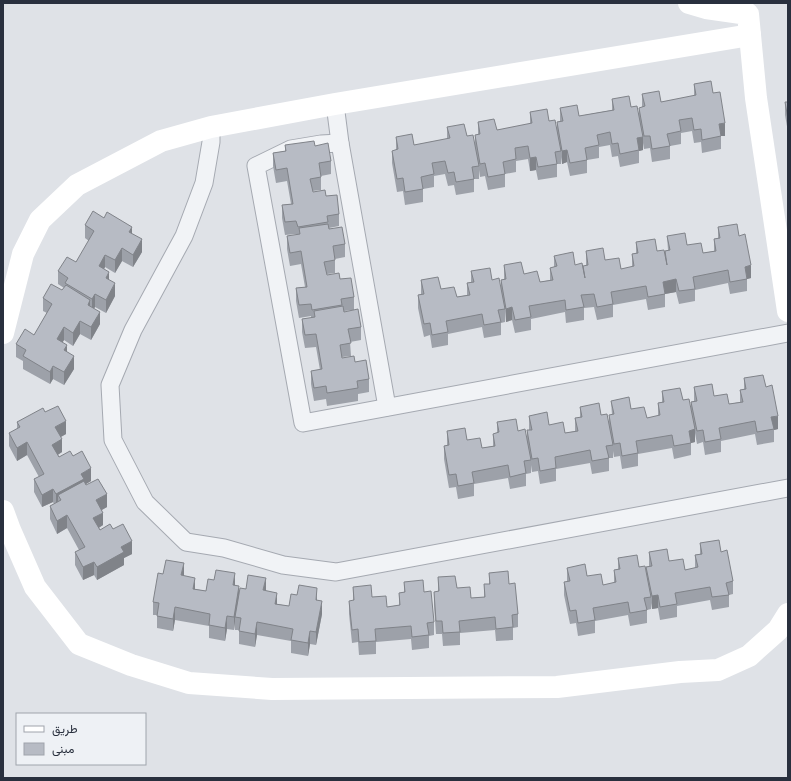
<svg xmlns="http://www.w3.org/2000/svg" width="791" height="781" viewBox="0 0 791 781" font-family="Karla,Vazirmatn,sans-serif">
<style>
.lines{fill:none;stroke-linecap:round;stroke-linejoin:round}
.street-casing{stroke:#a5a9b1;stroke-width:19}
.street{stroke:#f1f3f6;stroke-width:17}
.secondary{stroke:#fff;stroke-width:22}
.wall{fill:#9da1a9}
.shaded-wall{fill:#808389}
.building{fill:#b7bbc4;stroke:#808389}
</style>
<rect width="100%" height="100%" fill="#dfe2e7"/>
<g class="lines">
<g class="street-casing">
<g id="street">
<polyline points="335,104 340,143 387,407"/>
<polyline points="211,127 211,142 204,183 184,236 133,330 110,385 113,440 145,502 186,542 224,548 283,565 336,572 788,488"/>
<polyline points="340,143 321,144 291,149 256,166 303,423 788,333"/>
</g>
</g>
<use href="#street" class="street"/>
<g class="secondary">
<polyline points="689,3 706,8 748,14 756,98 788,311"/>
<polyline points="3,333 23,254 40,220 77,185 161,141 211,127 335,104 750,35"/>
<polyline points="3,511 10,530 35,587 79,644 131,665 189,683 272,689 557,687 680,672 718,670 749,656 778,630 788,614"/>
</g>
</g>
<g class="wall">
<polygon points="694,84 713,93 725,136 721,136 721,149 702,153 701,142 694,143 692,131 681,133 681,144 670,146 670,159 652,162 650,148 644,149 643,143 643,150 639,151 639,163 620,167 618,156 612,157 610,145 599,147 599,158 587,160 587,173 570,176 567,162 562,164 561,157 561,164 557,164 557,177 538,180 536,170 530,171 528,159 516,161 516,172 505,174 505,187 488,190 485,176 480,177 479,170 479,179 474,179 474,192 456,195 454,185 448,186 445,174 434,176 434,187 423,189 423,202 405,205 403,191 397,192 392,163 392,151 396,150 396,137 414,145 447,139 447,127 467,136 475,144 475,135 478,135 478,122 497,130 530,124 530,112 549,121 557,128 557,122 560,121 560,108 579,116 612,110 612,99 631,107 639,114 639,108 642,107 642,94 661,102 694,96"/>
<polygon points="785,102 788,102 788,132 785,115"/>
<polygon points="285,145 315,146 331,161 331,174 321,176 321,190 312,191 313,192 326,196 339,214 339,226 329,228 345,244 345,257 335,259 335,273 327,274 327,275 340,279 354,297 354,310 344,311 361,327 361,340 350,342 351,356 342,357 342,358 355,362 369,379 369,392 358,394 358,401 327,406 326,399 314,401 311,384 311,371 320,370 316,347 305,348 302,332 302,319 311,318 311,316 299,318 296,301 296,288 305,287 301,264 290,266 287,249 287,236 297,235 296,234 285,235 282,218 282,205 291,204 287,181 276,183 273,166 273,153 285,151"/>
<polygon points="85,225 132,234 142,252 133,267 122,261 115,273 105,267 104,269 109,280 115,296 106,313 95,307 94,308 100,324 91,340 80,334 73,346 64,340 62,342 67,352 74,369 64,385 53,379 50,384 23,369 23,361 16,357 16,344 34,335 47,313 43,311 43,298 62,290 64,288 58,284 58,271 76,262 89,241 85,238"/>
<polygon points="718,227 739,236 751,278 747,279 747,291 730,294 728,283 695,290 695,301 679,304 676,292 665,294 665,307 648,310 646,299 613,305 613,317 597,320 594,307 584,308 584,320 566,323 565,312 531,319 531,330 515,333 512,320 506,322 505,311 505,322 501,323 501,335 484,338 482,327 448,334 448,345 432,348 430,335 424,337 418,308 418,295 421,294 421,280 441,289 457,297 467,295 467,283 471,282 471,271 492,280 501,292 501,280 504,279 504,265 524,274 540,282 550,280 550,268 554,267 554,256 575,265 583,271 583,266 586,266 586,251 605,260 621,269 632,267 632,254 636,253 636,242 657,251 665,256 665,251 668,250 667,236 687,245 703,253 714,251 714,239 718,238"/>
<polygon points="744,378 766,387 778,429 774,430 774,442 757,445 755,434 721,441 721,452 705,455 703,442 697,444 695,433 695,442 691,443 691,455 674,459 672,448 638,454 638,466 622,469 620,456 614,457 613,451 613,458 609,458 609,471 592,474 590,463 556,469 556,481 540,484 538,471 532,472 531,465 531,473 526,474 526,486 510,489 508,478 474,484 474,496 458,499 456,487 449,488 444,459 444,446 447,445 447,431 467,440 482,448 493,446 493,434 497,433 497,422 518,431 527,439 527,430 529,430 529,416 549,425 565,433 575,431 575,418 580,418 580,407 601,415 609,422 609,415 612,415 611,401 631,409 647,418 658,416 658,403 662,402 662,391 683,400 691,412 691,402 694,401 694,387 714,396 729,404 740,402 740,390 744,389"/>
<polygon points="45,412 66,434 61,437 62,452 58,455 59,457 73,456 91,481 85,484 86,485 107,507 102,510 103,525 99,528 100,530 113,529 132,554 124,558 124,565 97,580 94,575 83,580 75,565 75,552 79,550 67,528 57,534 50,519 50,506 54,504 53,502 42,507 34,492 34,479 39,477 27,455 17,461 9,446 9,433 17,429 17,422"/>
<polygon points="700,543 721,552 733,581 733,594 729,595 729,607 712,610 710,600 677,606 677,617 660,620 658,608 652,609 651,603 651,609 647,610 647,623 630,626 628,615 595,621 595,633 578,636 576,623 570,624 564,595 564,582 567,582 567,568 603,585 614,583 614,570 618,569 618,558 639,567 646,572 646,567 649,566 649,552 669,561 685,570 695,568 695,555 700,554"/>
<polygon points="489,573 509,584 518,614 518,627 513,628 513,640 496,641 495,630 460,633 460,645 443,646 442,634 436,634 434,605 434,592 438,591 438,577 457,588 471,598 484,597 484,584 489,584"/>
<polygon points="184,576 195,589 206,591 235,586 239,593 246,589 266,591 277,604 289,606 317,600 322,614 316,645 310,644 308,656 291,653 291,641 257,635 255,647 239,644 239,630 235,630 235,621 234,630 227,629 225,641 209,638 209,626 175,620 173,631 157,628 157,615 153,615 153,602"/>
<polygon points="404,582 424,592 434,622 434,635 429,636 429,648 412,650 411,639 376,642 376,654 359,655 358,642 352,643 349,614 349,601 353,601 353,587 372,597 387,607 399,605 399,593 404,592"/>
</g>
<g class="shaded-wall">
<polygon points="725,123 725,136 721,136 719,124"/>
<polygon points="643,137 643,150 639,151 637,138"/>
<polygon points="567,150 567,162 562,164 562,151"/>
<polygon points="536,157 536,170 530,171 530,158"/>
<polygon points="132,227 132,240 129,232"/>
<polygon points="142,239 142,252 133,267 133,255"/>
<polygon points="122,248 122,261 115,273 115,260"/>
<polygon points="105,255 105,267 99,279 99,266"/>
<polygon points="751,265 751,278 747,279 745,267"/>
<polygon points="109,272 109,285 106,278"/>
<polygon points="676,279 676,292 665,294 663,282"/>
<polygon points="115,283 115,296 106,313 106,300"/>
<polygon points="95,294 95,307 92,312 92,299"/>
<polygon points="90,300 90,313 88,305"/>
<polygon points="512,307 512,320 506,322 506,309"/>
<polygon points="100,312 100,324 91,340 91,327"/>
<polygon points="80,321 80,334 73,346 73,333"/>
<polygon points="64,327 64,340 57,352 57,339"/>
<polygon points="67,345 67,358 64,350"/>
<polygon points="74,356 74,369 64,385 64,372"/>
<polygon points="53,366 53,379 50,384 50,372"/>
<polygon points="778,416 778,429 774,430 771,417"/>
<polygon points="66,421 66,434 55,440 55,427"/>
<polygon points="695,429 695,442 691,443 689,431"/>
<polygon points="62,439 62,452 52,458 52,445"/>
<polygon points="27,442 27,455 17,461 17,448"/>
<polygon points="91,468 91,481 61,500 58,495 58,506 56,507 56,494 81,474"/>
<polygon points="53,489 53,502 42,507 42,495"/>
<polygon points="107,494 107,507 96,513 96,500"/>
<polygon points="103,513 103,525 93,531 93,518"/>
<polygon points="67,515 67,528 57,534 57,521"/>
<polygon points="132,541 132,554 124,558 124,565 97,580 97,567 121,547"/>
<polygon points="94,562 94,575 83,580 83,567"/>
<polygon points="184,563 184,576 181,575"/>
<polygon points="235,573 235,586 233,585"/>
<polygon points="195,578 195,591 193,589"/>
<polygon points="266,578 266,591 263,590"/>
<polygon points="239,586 239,599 235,617 235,621 234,630 234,617"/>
<polygon points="317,588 317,601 316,600"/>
<polygon points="277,593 277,606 275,604"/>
<polygon points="658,595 658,608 652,609 652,596"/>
<polygon points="322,601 322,614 316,645 316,632"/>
<polygon points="175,607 175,620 173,631 173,619"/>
<polygon points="227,616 227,629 225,641 225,628"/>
<polygon points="257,622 257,635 255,647 255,634"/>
<polygon points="310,631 310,644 308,656 308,643"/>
</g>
<g class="building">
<polygon points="711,81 713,93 720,92 725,123 719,124 721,136 702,140 701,129 694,130 692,118 679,120 681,131 667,134 670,146 652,149 650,136 644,136 639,108 645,106 642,94 659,91 661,102 696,95 694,84"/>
<polygon points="629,96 631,107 637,106 643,137 637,138 639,150 620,154 618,143 612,144 610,132 597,135 599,145 585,148 587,160 570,163 567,150 562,151 557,122 563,121 560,108 577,105 579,116 614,110 612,99"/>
<polygon points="785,102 788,102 788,119"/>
<polygon points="547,109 549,121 555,120 561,151 555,152 557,164 538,167 536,157 530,158 528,146 515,148 516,159 503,162 505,174 488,177 485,163 480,164 475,135 480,134 478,122 494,119 497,130 532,123 530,112"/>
<polygon points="464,124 467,136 473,135 479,166 472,167 474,179 456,182 454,172 448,173 445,161 432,163 434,174 421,177 423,189 405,192 403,178 397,179 392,151 398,149 396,137 412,134 414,145 450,138 447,127"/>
<polygon points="314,141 315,146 328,143 331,161 319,163 321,177 310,179 313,192 325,190 326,196 337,195 339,214 327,216 328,222 298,227 296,221 285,222 282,205 293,204 287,168 276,170 273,153 286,151 285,145"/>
<polygon points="93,211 104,218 107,212 132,227 129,232 142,239 133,255 122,248 115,260 105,255 99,266 109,272 106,278 115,283 106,300 95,294 92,299 65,283 68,278 58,271 67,257 76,262 94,231 85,225"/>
<polygon points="328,224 329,229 342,227 345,244 333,246 335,260 324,262 327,275 339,273 340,279 351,278 354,297 341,299 342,305 312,310 311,304 299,305 296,288 307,287 301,251 290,253 287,236 300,234 299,228"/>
<polygon points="737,224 739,236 745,234 751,265 745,267 747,279 730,282 728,270 693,277 695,289 679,291 676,279 663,282 665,294 648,297 646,286 611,292 613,304 597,307 594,294 581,295 584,307 566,310 565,300 529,306 531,317 515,320 512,307 506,309 501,280 506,279 504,265 521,262 524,274 537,271 540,282 553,280 550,268 557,266 554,256 573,252 575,265 582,263 585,278 583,266 588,265 586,251 603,248 605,260 619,258 621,269 634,266 632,254 638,253 636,242 655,239 657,251 664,250 667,265 665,251 670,250 667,236 685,233 687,245 701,243 703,253 716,251 714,239 720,238 718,227"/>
<polygon points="490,268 492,280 499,278 505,309 498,310 501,322 484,325 482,314 446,321 448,332 432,335 430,323 424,324 418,295 424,294 421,280 438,277 441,289 454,287 457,297 470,295 467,283 474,282 471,271"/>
<polygon points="51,284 62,290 66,285 90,300 88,305 100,312 91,327 80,321 73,333 64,327 57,339 67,345 64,350 74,356 64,372 53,366 50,372 23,356 26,350 16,344 25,329 34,335 52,304 43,298"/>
<polygon points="343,306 344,312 358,309 361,327 348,329 351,343 340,345 342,358 354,356 355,362 366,360 369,379 357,381 358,388 327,393 326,386 314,388 311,371 322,369 316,334 305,335 302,319 315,317 314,311"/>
<polygon points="763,375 766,387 772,385 778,416 771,417 774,429 757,432 755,421 719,428 721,439 705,442 703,430 697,431 691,402 697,401 694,387 712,384 714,396 727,394 729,404 743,402 740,390 746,389 744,378"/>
<polygon points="680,388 683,400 689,399 695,429 689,431 691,443 674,446 672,435 636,441 638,453 622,456 620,443 614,444 609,415 614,414 611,401 629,397 631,409 644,407 647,418 660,415 658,403 664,402 662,391"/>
<polygon points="599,403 601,415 607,414 613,445 606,446 609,458 592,461 590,450 555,457 556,468 540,471 538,458 532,459 527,430 532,430 529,416 547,412 549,425 563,422 565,433 578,431 575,418 582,417 580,407"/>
<polygon points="58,406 66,421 55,427 62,439 52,445 59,457 70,451 73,456 82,451 91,468 81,474 84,479 56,494 53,489 42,495 34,479 44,474 27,442 17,448 9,433 20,427 17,422 43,408 45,412"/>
<polygon points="516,419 518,431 525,429 531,460 524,461 526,473 510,477 508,465 472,472 474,483 458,486 456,474 449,475 444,446 449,445 447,431 465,428 467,440 480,438 482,448 495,446 493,434 499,432 497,422"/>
<polygon points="98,479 107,494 96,500 103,513 93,518 100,530 110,524 113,529 123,524 132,541 121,547 124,552 97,567 94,562 83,567 75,552 85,547 67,515 57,521 50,506 61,500 58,495 84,481 86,485"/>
<polygon points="719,540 721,552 727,550 733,581 726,583 729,595 712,597 710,587 675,593 677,604 660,607 658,595 652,596 646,567 652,566 649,552 667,549 669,561 683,559 685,570 698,567 695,555 702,554 700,543"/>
<polygon points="637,555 639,567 645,566 651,597 644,598 647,610 630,613 628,602 593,608 595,620 578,623 576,610 570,611 564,582 570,581 567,568 585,564 587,576 601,574 603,585 616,582 614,570 620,569 618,558"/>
<polygon points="166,560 184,563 181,575 195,578 193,589 206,591 208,579 214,580 216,570 235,573 233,585 239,586 234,617 227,616 225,628 209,625 210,614 175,607 173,619 157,616 159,603 153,602 158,573 163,574"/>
<polygon points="508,571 509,584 515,583 518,614 512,615 513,627 496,629 495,617 459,621 460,632 443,633 442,621 436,621 434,592 439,591 438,577 455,576 457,588 470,587 471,598 485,597 484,584 490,584 489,573"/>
<polygon points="248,575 266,578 263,590 277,593 275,604 289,606 291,594 297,595 299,585 317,588 316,600 322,601 316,632 310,631 308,643 291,640 293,629 257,622 255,634 239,631 241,618 235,617 240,588 246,589"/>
<polygon points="423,580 424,592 431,591 434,622 427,623 429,635 412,637 411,626 375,629 376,641 359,642 358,629 352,630 349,601 354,600 353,587 371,585 372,597 386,596 387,607 400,605 399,593 405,592 404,582"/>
</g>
<rect width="791" height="781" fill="none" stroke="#29303e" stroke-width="8"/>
<rect x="16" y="713" width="130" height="52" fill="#eef1f5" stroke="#9fa4ac"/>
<rect x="24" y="726" width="20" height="6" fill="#ffffff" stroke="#9fa4ac"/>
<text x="52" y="733" font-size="12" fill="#29303e">طريق</text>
<rect x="24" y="743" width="20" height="12" fill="#b7bbc4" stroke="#9fa4ac"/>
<text x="52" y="753" font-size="12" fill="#29303e">مبنى</text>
</svg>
